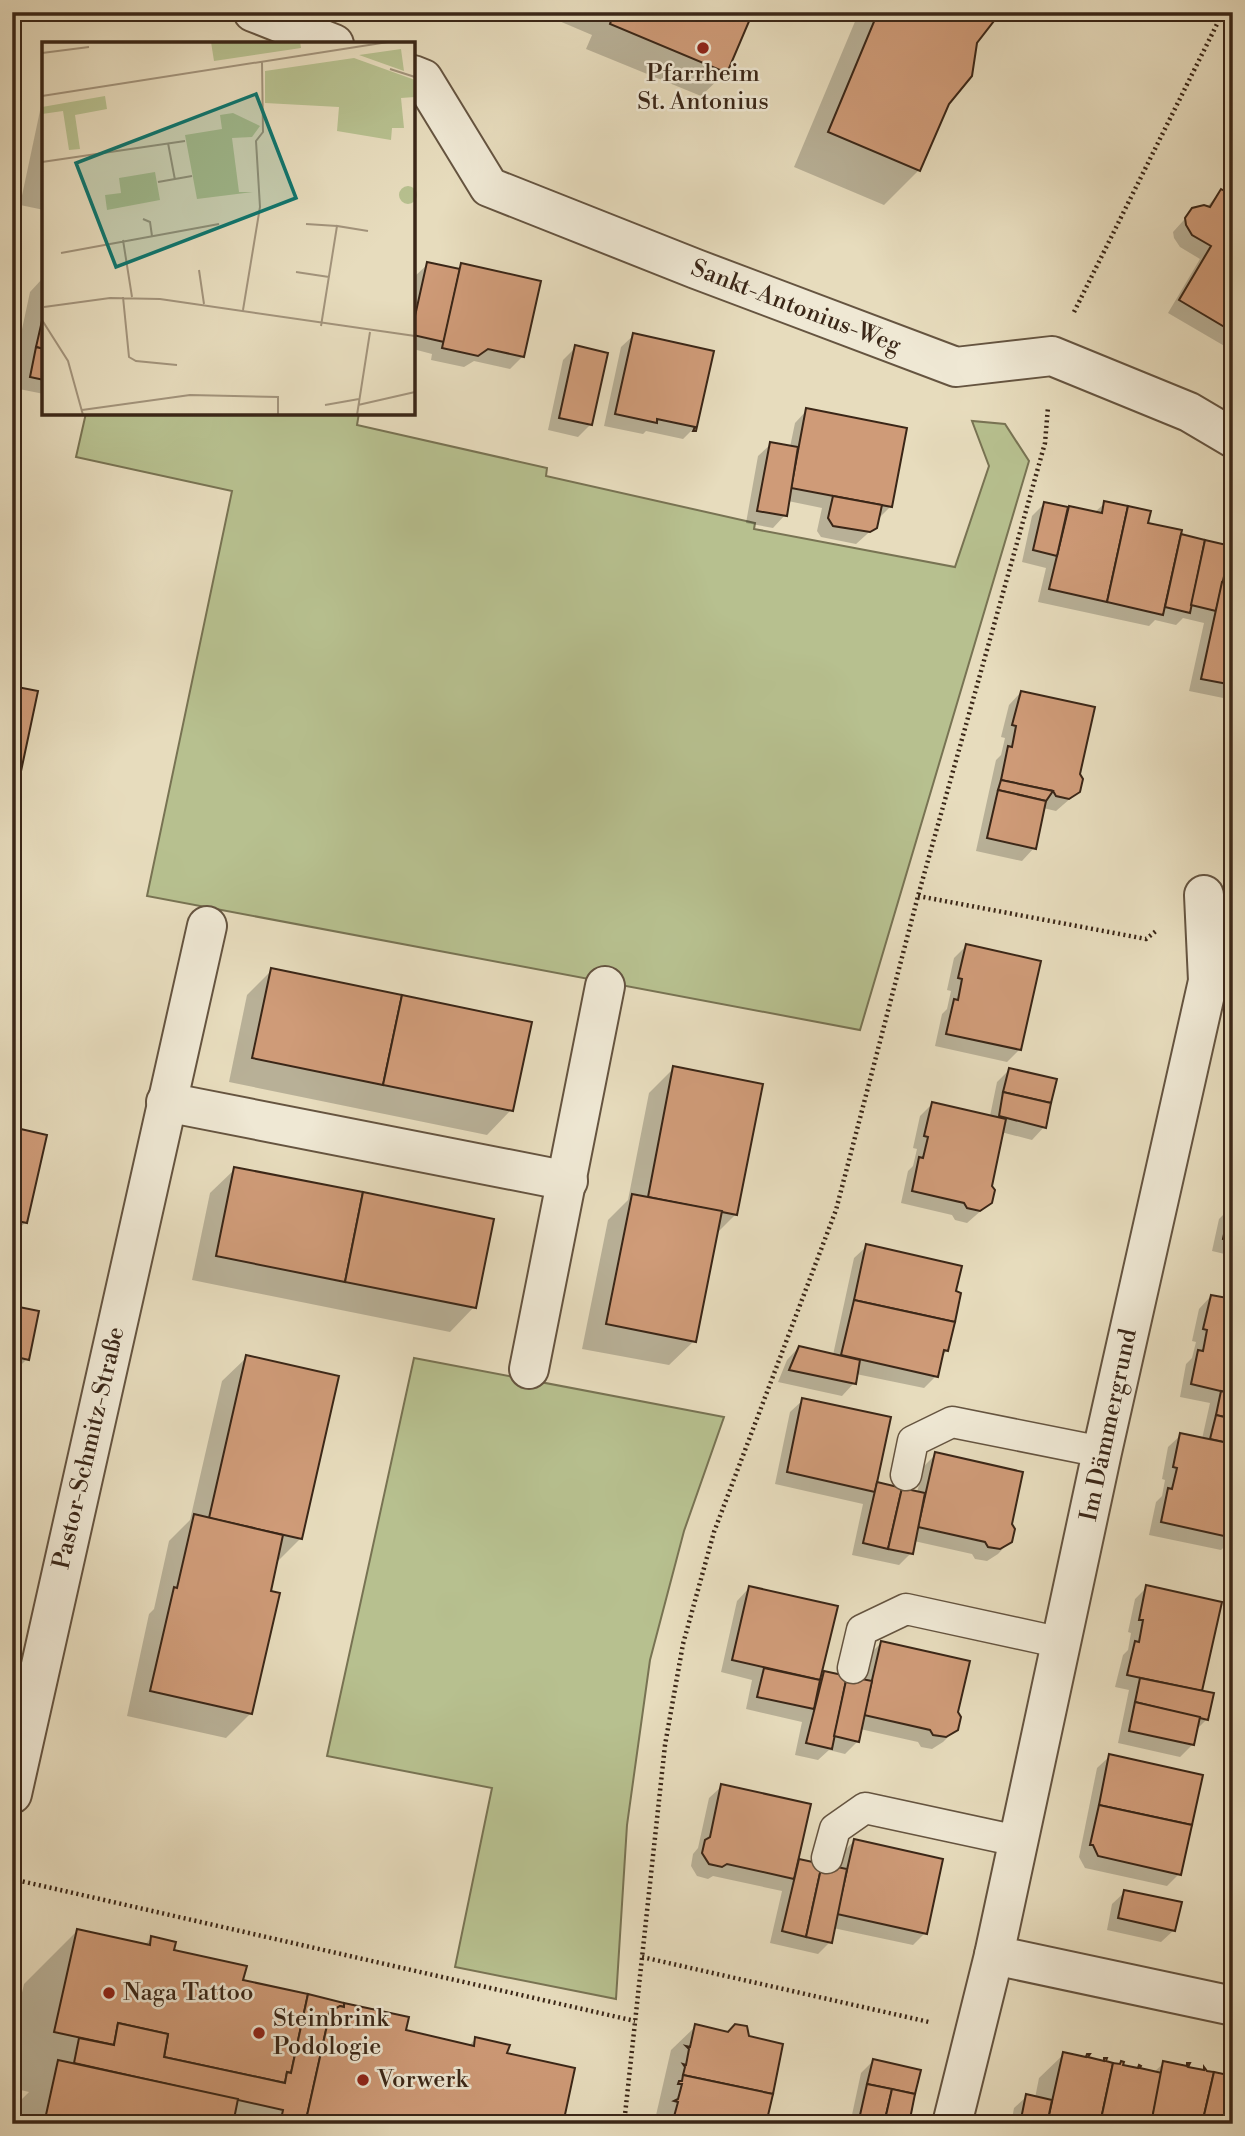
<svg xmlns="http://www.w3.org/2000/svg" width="1245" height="2136" viewBox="0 0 1245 2136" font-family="'Libre Bodoni',serif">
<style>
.green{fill:#b7c08f;stroke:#787353;stroke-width:2}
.shadow{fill:#0003}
.building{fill:#cf9b78;stroke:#3a2617;stroke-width:2}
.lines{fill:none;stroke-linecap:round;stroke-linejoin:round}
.service-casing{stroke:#655440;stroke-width:33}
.minor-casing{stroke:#655440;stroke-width:42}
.path{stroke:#3a2617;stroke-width:4.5;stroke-dasharray:2 3.5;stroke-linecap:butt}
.service{stroke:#efe8d4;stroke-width:30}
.minor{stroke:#efe8d4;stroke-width:38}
.poi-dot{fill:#8f2418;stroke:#efe8d4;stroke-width:2.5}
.labels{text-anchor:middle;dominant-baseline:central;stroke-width:5;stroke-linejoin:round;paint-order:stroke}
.poi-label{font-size:24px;fill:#3a2617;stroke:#efe8d4;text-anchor:start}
.street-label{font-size:24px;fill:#3a2617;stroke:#efe8d4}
.inset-road{fill:none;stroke:#a2937b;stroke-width:2}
.view{fill:#0f766e;fill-opacity:0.15;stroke:#0f766e;stroke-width:3.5}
.inset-edge{fill:none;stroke:#3a2617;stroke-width:3.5}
</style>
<rect width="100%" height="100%" fill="#e7dcbd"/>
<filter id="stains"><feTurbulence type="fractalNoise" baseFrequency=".00286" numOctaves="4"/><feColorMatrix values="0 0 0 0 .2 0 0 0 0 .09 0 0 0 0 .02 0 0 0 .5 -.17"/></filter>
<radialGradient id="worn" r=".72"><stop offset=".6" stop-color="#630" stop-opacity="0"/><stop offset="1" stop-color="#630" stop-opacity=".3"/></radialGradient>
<g class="green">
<polygon points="86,413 359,413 357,425 547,468 546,476 755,523 754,529 955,567 989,466 972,421 1005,424 1029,461 860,1030 147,896 232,491 76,457"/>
<polygon points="414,1358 724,1417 684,1531 650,1660 627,1825 616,1999 455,1967 492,1788 327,1756"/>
</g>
<g class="shadow">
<polygon points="538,12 751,12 726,72 701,96 586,49 592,35"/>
<polygon points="859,12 996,12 976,42 919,170 884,205 794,167"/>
<polygon points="44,92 44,210 20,205"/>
<polygon points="1221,191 1233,198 1233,351 1168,313 1200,259 1180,247 1174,238 1173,232 1193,210 1206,208"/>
<polygon points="428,264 456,270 462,265 523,356 510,369 474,361 464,367 431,360 432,354 413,349 413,286 415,276"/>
<polygon points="44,272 44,394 19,389 22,373 13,371 30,292 42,279"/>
<polygon points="634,335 695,427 683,439 646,431 643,434 604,426 621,347"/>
<polygon points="576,347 590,425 578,437 548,430 563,360"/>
<polygon points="807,410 890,507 877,520 875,527 856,544 821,537 817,531 822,508 788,501 785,515 773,528 746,523 758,456 771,444 790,447 795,423"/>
<polygon points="1105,503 1146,524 1179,536 1221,583 1233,586 1233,700 1189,691 1204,623 1183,618 1176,625 1155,620 1149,626 1038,602 1046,568 1022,562 1032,516 1044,504 1094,513"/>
<polygon points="1021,692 1078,774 1079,791 1056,811 1043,808 1034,848 1022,861 976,851 996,760 1001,755 1005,738 1001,737 1009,705"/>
<polygon points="966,946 1020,1049 1007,1062 935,1046 942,1014 947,1009 951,991 947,990 954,958"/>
<polygon points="272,970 511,1110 487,1135 229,1082 247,995"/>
<polygon points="674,1068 736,1214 716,1234 694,1341 669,1365 582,1349 608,1220 628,1200 649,1093"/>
<polygon points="1009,1070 1044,1127 1032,1140 1001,1132 990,1186 991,1202 967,1223 955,1220 952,1215 901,1203 908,1171 913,1166 917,1149 913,1148 920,1116 932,1104 990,1116 997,1082"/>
<polygon points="12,1129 26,1222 13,1234 12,1234"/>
<polygon points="1233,1162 1233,1256 1212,1251 1219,1219 1224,1214 1228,1197 1224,1196"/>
<polygon points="235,1169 474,1307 450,1332 192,1280 210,1193"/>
<polygon points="867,1246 954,1293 947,1351 940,1357 936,1376 924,1388 856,1374 854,1383 842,1396 778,1382 787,1360 799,1347 833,1355 854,1258"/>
<polygon points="1211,1296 1233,1301 1233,1538 1221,1550 1149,1535 1156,1502 1162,1496 1165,1480 1162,1479 1168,1447 1181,1435 1202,1439 1210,1403 1180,1397 1186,1364 1192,1358 1196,1342 1192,1341 1199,1309"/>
<polygon points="15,1308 27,1359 15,1371 12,1371 12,1310"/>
<polygon points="247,1357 301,1538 276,1563 269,1592 277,1595 250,1714 226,1738 127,1716 149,1614 154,1609 169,1541 190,1520 222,1381"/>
<polygon points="803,1400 875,1484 917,1493 923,1467 936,1454 1010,1524 1010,1541 998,1554 987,1561 975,1559 972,1554 914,1541 911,1553 899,1565 852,1555 863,1504 775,1484 790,1412"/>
<polygon points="1147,1587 1200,1692 1207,1719 1196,1730 1193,1744 1180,1757 1118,1743 1129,1690 1115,1687 1123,1655 1128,1650 1131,1633 1128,1632 1135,1599"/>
<polygon points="749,1588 820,1672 863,1681 869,1655 881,1643 956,1713 956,1729 943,1742 932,1749 921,1747 918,1742 860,1729 858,1741 845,1754 829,1750 818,1760 795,1755 802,1722 746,1709 752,1680 721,1672 737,1601"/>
<polygon points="1110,1756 1179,1874 1167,1886 1085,1868 1079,1857 1097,1768"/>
<polygon points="722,1786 797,1860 838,1869 842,1853 854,1841 925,1933 913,1945 833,1928 830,1942 818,1954 770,1943 782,1891 713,1876 708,1879 697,1876 691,1866 693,1854 698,1848 709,1798"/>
<polygon points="1125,1892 1174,1930 1161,1942 1107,1930 1112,1904"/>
<polygon points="77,1931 144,1946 151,1938 172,1951 241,1982 403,2032 469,2046 475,2039 505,2054 561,2124 12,2124 16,2105 29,2092 12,2088 12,2036 24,1984"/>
<polygon points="696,2026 764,2124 654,2124 671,2050"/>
<polygon points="1064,2054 1153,2073 1164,2063 1233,2124 1011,2124 1014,2108 1027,2096 1035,2098 1039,2078"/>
<polygon points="873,2061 907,2124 850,2124 861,2073"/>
</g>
<g class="building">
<polygon points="614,12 753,12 727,73 610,24"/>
<polygon points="878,12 998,12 997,17 977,43 972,76 949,104 920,171 828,132"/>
<polygon points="12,50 20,51 12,88"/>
<polygon points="1221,189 1233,196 1233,332 1179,300 1211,246 1192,235 1186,225 1185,218 1192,208 1204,205 1210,207"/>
<polygon points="427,262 460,269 444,342 413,335 413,325"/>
<polygon points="461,263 541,281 524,357 488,349 478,356 442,348"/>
<polygon points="44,312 44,349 36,347"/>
<polygon points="633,333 714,351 696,431 693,431 695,427 657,419 657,423 615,414"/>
<polygon points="575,345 608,353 592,425 559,418"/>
<polygon points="36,347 44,349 44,380 30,377"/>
<polygon points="806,408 907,428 892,507 791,488"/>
<polygon points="770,442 798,447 787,516 757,511"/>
<polygon points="833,496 882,505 877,528 870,532 833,526 828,518"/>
<polygon points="1104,501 1128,506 1107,602 1049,589 1069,506 1102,513"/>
<polygon points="1044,502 1068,507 1057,556 1033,550"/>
<polygon points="1128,506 1151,511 1148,523 1182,530 1163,615 1107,602"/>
<polygon points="1181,534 1205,540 1190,613 1165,607"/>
<polygon points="1205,540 1231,546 1216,611 1191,605"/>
<polygon points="1222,582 1233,584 1233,685 1201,679"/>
<polygon points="12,686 38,691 20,776 12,775"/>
<polygon points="1021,691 1095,707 1080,774 1083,779 1080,792 1069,799 1056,796 1053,791 1001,780 1008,746 1012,747 1016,726 1012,725"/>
<polygon points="1001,780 1053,791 1046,801 998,790"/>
<polygon points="998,790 1046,801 1036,849 987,838"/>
<polygon points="966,944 1041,961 1021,1050 946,1034 954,999 958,1000 962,979 958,978"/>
<polygon points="271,968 402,995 383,1085 252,1058"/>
<polygon points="402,995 532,1022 513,1111 383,1085"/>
<polygon points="673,1066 763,1084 737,1215 648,1197"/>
<polygon points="1009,1068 1057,1079 1051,1103 1003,1092"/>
<polygon points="1003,1092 1051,1103 1046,1128 999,1116"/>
<polygon points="932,1102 1006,1119 992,1186 995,1190 992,1203 980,1211 967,1208 964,1203 912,1191 919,1157 923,1158 928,1137 924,1136"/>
<polygon points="12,1127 47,1135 27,1223 12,1220"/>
<polygon points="234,1167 363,1192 345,1282 216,1256"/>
<polygon points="363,1192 494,1219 476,1308 345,1282"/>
<polygon points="632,1194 722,1211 696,1342 606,1324"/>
<polygon points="1230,1205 1233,1205 1233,1241 1223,1239"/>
<polygon points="866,1244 962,1266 956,1291 961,1293 955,1322 854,1300"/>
<polygon points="1211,1295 1233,1299 1233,1394 1191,1384 1198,1350 1203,1351 1207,1330 1203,1329"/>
<polygon points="854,1300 955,1322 948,1351 944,1350 938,1377 841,1355"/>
<polygon points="14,1306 39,1311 29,1360 12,1356"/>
<polygon points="799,1346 860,1360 856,1384 789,1370"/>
<polygon points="246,1355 339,1376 302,1539 209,1518"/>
<polygon points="1221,1391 1233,1394 1233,1419 1216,1415"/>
<polygon points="802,1398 891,1417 875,1492 787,1472"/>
<polygon points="1216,1415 1233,1419 1233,1444 1210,1439"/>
<polygon points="1180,1433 1233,1444 1233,1538 1161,1522 1168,1488 1172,1489 1177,1468 1173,1467"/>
<polygon points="935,1452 1023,1472 1012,1524 1015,1529 1012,1542 1000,1549 988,1547 985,1542 918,1527"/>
<polygon points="877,1482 902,1488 888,1549 863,1543"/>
<polygon points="902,1488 925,1493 913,1554 888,1549"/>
<polygon points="194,1514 283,1535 271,1591 280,1593 252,1714 150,1691 174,1587 177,1588"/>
<polygon points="1146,1585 1222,1602 1202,1691 1127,1675 1135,1641 1139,1642 1143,1620 1139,1620"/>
<polygon points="749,1586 838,1606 820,1680 732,1660"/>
<polygon points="881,1641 970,1661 958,1712 961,1717 958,1730 946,1737 933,1735 930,1730 864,1715"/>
<polygon points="764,1668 820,1680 814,1709 757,1697"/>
<polygon points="824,1671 847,1676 832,1749 806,1743"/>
<polygon points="847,1676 872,1681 859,1742 834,1736"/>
<polygon points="1140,1678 1214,1693 1208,1720 1135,1702"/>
<polygon points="1135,1702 1200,1717 1194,1745 1129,1731"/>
<polygon points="1109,1754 1203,1775 1192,1825 1099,1805"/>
<polygon points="721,1784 811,1804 794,1879 727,1864 722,1867 709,1864 702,1853 705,1840 710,1837"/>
<polygon points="1099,1805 1192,1825 1181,1875 1098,1856 1093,1845 1090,1845"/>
<polygon points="854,1839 943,1859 927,1934 837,1914"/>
<polygon points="799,1859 822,1864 806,1937 782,1931"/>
<polygon points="822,1864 847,1869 832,1943 806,1937"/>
<polygon points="1124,1890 1182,1902 1175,1931 1118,1918"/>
<polygon points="77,1929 150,1945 151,1936 176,1942 174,1950 247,1966 243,1980 308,1994 291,2073 287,2072 285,2083 164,2057 168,2034 118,2023 114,2045 54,2032"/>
<polygon points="308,1994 344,2003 344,2007 340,2006 330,2012 306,2120 309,2124 280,2124 283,2110 74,2063 79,2038 114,2045 118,2023 168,2034 164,2057 285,2083 287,2072 291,2073"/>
<polygon points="344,2003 409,2017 406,2030 474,2046 475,2037 510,2045 507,2053 575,2068 563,2124 309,2124 306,2120 330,2012 340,2006 344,2007"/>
<polygon points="695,2024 728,2032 735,2024 747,2026 749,2036 783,2044 773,2094 683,2075 685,2067 683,2064 686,2065 689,2049 686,2046 690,2047"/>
<polygon points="1063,2052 1086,2057 1087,2054 1090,2054 1088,2057 1104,2061 1104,2058 1107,2058 1106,2061 1113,2063 1100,2124 1047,2124"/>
<polygon points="873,2059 921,2070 915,2094 867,2084"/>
<polygon points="58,2060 238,2099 233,2124 44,2124"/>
<polygon points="1121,2061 1124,2062 1123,2065 1138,2068 1139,2065 1141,2066 1140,2068 1162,2073 1151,2124 1100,2124 1113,2063 1120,2064"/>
<polygon points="1163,2061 1187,2066 1187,2063 1190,2063 1188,2067 1204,2070 1204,2067 1207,2071 1214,2072 1202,2124 1151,2124"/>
<polygon points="1214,2072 1233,2076 1233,2124 1202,2124"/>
<polygon points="683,2075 773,2094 766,2124 672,2124 678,2102 674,2101 678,2099 682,2084 678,2084 679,2081 682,2081"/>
<polygon points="867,2084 892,2089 884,2124 858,2124"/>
<polygon points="892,2089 915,2094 909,2124 884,2124"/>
<polygon points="1026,2094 1052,2100 1047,2124 1020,2124"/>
</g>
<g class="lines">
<g class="service-casing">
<g id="service">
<polyline points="906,1475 913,1441 952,1422 1102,1452"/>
<polyline points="853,1668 862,1630 906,1609 1062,1643"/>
<polyline points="827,1858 835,1829 865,1808 1018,1841"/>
</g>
</g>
<g class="minor-casing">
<g id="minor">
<polyline points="253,12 334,44"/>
<polyline points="413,75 423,79 489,187 696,269 956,367 1052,356 1189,412 1233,438"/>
<polyline points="166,1102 568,1181"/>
<polyline points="529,1369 605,986"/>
<polyline points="12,1794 207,926"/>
<polyline points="994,1955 1233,2006"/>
<polyline points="952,2124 994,1955 1102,1452 1208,981 1204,895"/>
</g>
</g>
<g class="path">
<polyline points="1074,312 1223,12"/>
<polyline points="918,896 1146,939 1156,931"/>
<polyline points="12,1879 635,2021"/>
<polyline points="642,1957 929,2022"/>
<polyline points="624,2124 665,1745 683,1644 714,1532 836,1210 918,896 1045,443 1048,407"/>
</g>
<use href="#service" class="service"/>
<use href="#minor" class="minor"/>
</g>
<g class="poi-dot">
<circle cx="703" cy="48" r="7"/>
<circle cx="109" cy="1993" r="7"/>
<circle cx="259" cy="2033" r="7"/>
<circle cx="363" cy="2080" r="7"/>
</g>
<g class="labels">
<g class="poi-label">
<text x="703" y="74" text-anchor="middle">Pfarrheim<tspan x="703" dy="28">St. Antonius</tspan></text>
<text x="123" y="1993">Naga Tattoo</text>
<text x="273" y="2019">Steinbrink<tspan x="273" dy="28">Podologie</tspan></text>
<text x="377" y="2080">Vorwerk</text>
</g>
<g class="street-label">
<text transform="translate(796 307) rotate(21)">Sankt-Antonius-Weg</text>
<text transform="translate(1109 1425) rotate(-78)">Im Dämmergrund</text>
<text transform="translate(89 1448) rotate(-77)">Pastor-Schmitz-Straße</text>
</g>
</g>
<g transform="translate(42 42)">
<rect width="373" height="373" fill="#e7dcbd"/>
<path d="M169,0H258L259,6L172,19ZM359,7L362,29L317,13ZM312,16L373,38V55L359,56L362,86H350L349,98L295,89L297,65L223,61V29ZM63,54L65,67L33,73L38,107L27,108L21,69L0,72V65ZM191,71L218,84L210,95L190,96L197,150H211L155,157L143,93L180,87L178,73ZM113,130L118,158L65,168L63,153L79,151L77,136ZM357 153a9 9 0 1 1 18 0a9 9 0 1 1-18 0Z" fill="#b7c08f"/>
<path class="inset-road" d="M0,11L47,5M348,27L373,35M0,54L346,0M126,101L133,138M0,120L143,99M116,140L150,134M101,177L108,180L110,194M264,182L295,184M81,198L90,255M19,211L177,182M157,228L162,262M254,230L287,235M81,255L87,315L94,319L135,323M2,265L68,256L118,257L373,294M201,268L218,165L214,99L221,90L220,20M0,278L26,319L41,373M279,284L295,184L326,189M283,363L317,357M316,363L373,350M40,368L148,353L236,355V373M315,373L328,290"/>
<path class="view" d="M214,52L254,156L74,225L34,121Z"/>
<rect width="373" height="373" class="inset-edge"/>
</g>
<rect width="1245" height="2136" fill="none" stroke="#e7dcbd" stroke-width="42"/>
<rect x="14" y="14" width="1217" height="2108" fill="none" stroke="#3a2617" stroke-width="3.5"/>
<rect x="21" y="21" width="1203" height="2094" fill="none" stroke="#3a2617" stroke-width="2"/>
<rect width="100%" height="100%" filter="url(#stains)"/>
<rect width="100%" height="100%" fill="url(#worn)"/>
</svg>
